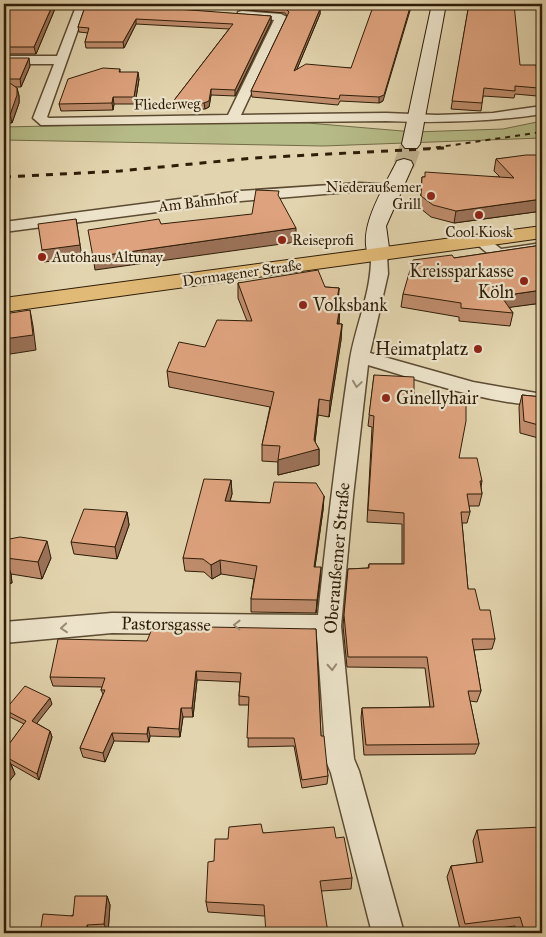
<svg xmlns="http://www.w3.org/2000/svg" width="546" height="937" viewBox="0 0 546 937" font-family="'IM FELL Great Primer',serif">
<style>
.green{fill:#b6bc88;stroke:#726c48}
.lines{fill:none;stroke-linecap:round;stroke-linejoin:round}
.secondary-tunnel-far1{stroke:#beaf8d;stroke-width:16;stroke-dasharray:16 8;stroke-linecap:butt}
.secondary-tunnel{stroke:#beaf8d;stroke-width:21;stroke-dasharray:21 11;stroke-linecap:butt}
.street-casing{stroke:#5c4b32;stroke-width:3}
.secondary-casing{stroke:#2f1d08;stroke-width:2}
.primary-casing{stroke:#2f1d08;stroke-width:2}
.street{fill:#ece3ca;fill-rule:evenodd}
.secondary{fill:#ece3ca;fill-rule:evenodd}
.primary{fill:#e1ba77;fill-rule:evenodd}
.rail-far1{stroke:#2f1d08;stroke-width:2;stroke-dasharray:5 5;stroke-linecap:butt}
.rail{stroke:#2f1d08;stroke-width:3;stroke-dasharray:7 7;stroke-linecap:butt}
.wall{fill:#bf8c6c;stroke:#2f1d08}
.shaded-wall{fill:#9b7258;stroke:#2f1d08}
.building{fill:#dea37e;stroke:#2f1d08}
.oneway{stroke:#978a73}
.poi-dot{fill:#8f2418;stroke:#ece3ca;stroke-width:2}
.labels{text-anchor:middle;dominant-baseline:central;stroke-width:4.5;stroke-linejoin:round;paint-order:stroke}
.far-street-label{font-size:15px;fill:#2f1d08;stroke:#ece3ca}
.far-poi-label{font-size:15px;fill:#2f1d08;stroke:#ece3ca;text-anchor:start}
.poi-label{font-size:18px;fill:#2f1d08;stroke:#ece3ca;text-anchor:end}
.street-label{font-size:18px;fill:#2f1d08;stroke:#ece3ca}
</style>
<rect width="100%" height="100%" fill="#e2d4ae"/>
<filter id="stains"><feTurbulence type="fractalNoise" baseFrequency=".004" numOctaves="4"/><feColorMatrix values="0 0 0 0 .2 0 0 0 0 .09 0 0 0 0 .02 0 0 0 .5 -.17"/></filter>
<radialGradient id="worn" r=".72"><stop offset=".6" stop-color="#630" stop-opacity="0"/><stop offset="1" stop-color="#630" stop-opacity=".3"/></radialGradient>
<polygon class="green" points="542,121 542,138 323,146 4,140 4,127 224,122 308,123 414,132 503,129"/>
<g class="lines">
<polyline class="secondary-tunnel-far1" points="409,149 411,144"/>
<polyline class="secondary-tunnel" points="404,165 410,148"/>
<g class="street-casing">
<g id="street">
<path d="M77,4H87L47,117L49,118L228,115L274,20L238,16V12L242,11L281,14L287,17L241,115L386,113L437,115L493,113L542,106V114C490,122 439,123 386,121L41,125L33,118L54,64H4V56H57Z"/>
<polygon points="360,183 393,185 400,189 393,193 360,191 241,201 4,232 4,222 241,191"/>
<polygon points="481,236 487,238 501,249 542,243 542,253 498,259 492,257 473,241"/>
<path d="M379,250L387,255L388,274L370,353L473,382L542,394V406C482,402 426,382 368,365L353,496L341,626L354,759L359,771L404,933H372L331,773L326,761L317,636L112,633L4,643V622L112,613L318,615C327,530 337,444 350,359C356,324 372,291 371,255Z"/>
</g>
</g>
<g class="secondary-casing">
<g id="secondary">
<polygon points="432,4 446,4 420,144 417,148 405,148 402,144"/>
<path d="M404,159L411,161L413,165L386,226L390,255L387,260L379,261L371,260C354,234 383,189 395,165L397,161Z"/>
</g>
</g>
<g class="primary-casing">
<polygon id="primary" points="542,226 542,238 4,312 4,298"/>
</g>
<use href="#street" class="street"/>
<use href="#secondary" class="secondary"/>
<use href="#primary" class="primary"/>
<polyline class="rail-far1" points="426,149 542,132"/>
<polyline class="rail" points="4,177 120,171 253,158 444,148"/>
</g>
<g class="wall">
<polygon points="4,4 57,4 36,54 4,54"/>
<polygon points="86,4 271,16 271,22 235,96 211,95 209,107 205,109 173,109 172,103 229,29 136,24 124,48 86,48 85,42 88,33 79,32 78,27"/>
<polygon points="168,4 301,4 299,7 320,9 320,14 297,69 351,68 383,101 379,103 340,101 338,105 252,97 251,91 287,16 285,13"/>
<polygon points="469,4 520,65 538,88 537,96 515,94 514,98 483,96 481,111 451,109"/>
<polygon points="4,58 30,66 21,87 15,87 17,88 19,96 19,103 12,123 4,123"/>
<polygon points="120,69 120,72 139,79 135,104 114,104 113,110 61,111 59,104"/>
<polygon points="542,155 542,211 454,223 431,217 420,208 422,177 500,177 494,171 496,159"/>
<polygon points="542,245 542,303 509,307 513,313 510,326 459,321 459,317 401,307 403,294 454,258"/>
<polygon points="238,283 325,287 339,288 338,306 340,306 339,324 342,324 341,340 329,417 318,415 315,442 319,449 319,465 278,475 278,462 262,461 262,445 270,407 169,387 167,371 247,321 238,298"/>
<polygon points="374,375 414,397 459,458 482,481 481,487 482,494 479,506 469,506 470,512 467,523 462,523 468,589 495,639 492,649 474,650 481,691 477,702 470,701 479,744 475,754 364,755 361,718 362,708 430,707 425,668 347,667 343,626 348,569 368,568 369,564 402,564 402,524 367,522 372,427 368,426"/>
<polygon points="522,395 542,397 542,439 520,433 519,407"/>
<polygon points="231,480 232,494 230,501 270,503 324,496 323,510 315,567 320,580 316,613 251,612 251,599 254,579 221,574 212,579 204,572 185,571 183,558"/>
<polygon points="127,512 129,525 117,559 74,554 71,542"/>
<polygon points="4,540 51,558 42,579 11,574 12,583 4,584"/>
<polygon points="316,629 321,736 328,776 327,784 302,788 294,746 248,747 249,705 239,705 239,696 240,682 197,680 193,717 183,717 180,737 150,736 149,742 114,741 105,762 83,757 80,748 103,694 101,690 102,687 53,686 50,677 147,641"/>
<polygon points="52,704 36,723 50,731 52,737 39,780 11,764 15,774 4,788 4,751 24,724 8,716 5,710"/>
<polygon points="477,830 542,933 517,933 515,926 461,933 447,877 451,866 477,863 473,841"/>
<polygon points="263,833 336,838 352,878 351,889 322,891 264,916 208,912 206,902 214,861 228,839"/>
<polygon points="107,896 110,905 108,933 40,933"/>
</g>
<g class="shaded-wall">
<polygon points="53,4 57,4 36,54 34,47"/>
<polygon points="411,4 412,4 383,101 379,103 379,97"/>
<polygon points="320,9 320,14 294,76 294,71"/>
<polygon points="271,16 271,22 235,96 235,90"/>
<polygon points="136,19 136,24 124,48 123,42"/>
<polygon points="29,58 30,66 21,87 20,79"/>
<polygon points="138,72 139,79 135,104 134,97"/>
<polygon points="17,88 19,96 19,103 12,123 10,115"/>
<polygon points="211,89 211,95 209,107 205,109 204,103"/>
<polygon points="113,97 114,104 113,110 112,103"/>
<polygon points="542,199 542,211 454,223 456,211"/>
<polygon points="76,219 82,257 44,262 42,250"/>
<polygon points="296,228 296,242 95,270 93,257"/>
<polygon points="339,288 338,304 335,321 336,305"/>
<polygon points="542,290 542,303 498,309 501,296"/>
<polygon points="340,306 339,321 336,339 337,324"/>
<polygon points="30,310 33,326 36,350 4,355 4,339"/>
<polygon points="342,324 341,340 329,417 330,401"/>
<polygon points="319,399 318,415 314,450 319,449 319,465 278,475 278,460 314,440"/>
<polygon points="231,480 232,494 226,515 225,501"/>
<polygon points="324,496 323,510 313,580 314,567"/>
<polygon points="127,512 129,525 117,559 115,547"/>
<polygon points="47,541 51,558 42,579 38,562"/>
<polygon points="6,558 11,574 12,583 4,584 4,567"/>
<polygon points="220,560 221,574 212,579 211,565"/>
<polygon points="321,567 320,580 316,613 317,600"/>
<polygon points="196,671 197,680 193,717 192,708"/>
<polygon points="50,698 52,704 34,727 32,721"/>
<polygon points="181,708 183,717 180,737 179,729"/>
<polygon points="148,727 150,736 149,742 147,734"/>
<polygon points="50,731 52,737 39,780 37,774"/>
<polygon points="112,733 114,741 105,762 103,753"/>
<polygon points="9,760 15,774 4,788 4,766"/>
<polygon points="107,896 110,905 108,933 104,924"/>
<polygon points="87,925 91,933 87,933"/>
</g>
<g class="building">
<polygon points="4,4 53,4 34,47 4,47"/>
<polygon points="86,4 109,4 271,16 235,90 211,89 209,101 204,103 172,103 233,24 136,19 123,42 85,42 89,28 78,27"/>
<polygon points="234,4 299,4 297,7 320,9 294,71 306,64 351,68 374,4 411,4 384,95 379,97 340,95 339,99 251,91 289,12 285,8"/>
<polygon points="469,4 514,4 520,65 536,65 538,88 515,86 515,91 484,88 482,103 452,101"/>
<polygon points="4,58 29,58 20,79 4,79"/>
<polygon points="103,68 120,69 119,72 138,72 134,97 113,97 112,103 59,104 68,79"/>
<polygon points="4,79 17,88 17,95 10,115 4,115"/>
<polygon points="526,155 542,155 542,199 456,211 433,205 421,196 422,177 425,177 425,172 514,178 496,159"/>
<polygon points="256,190 279,191 278,195 296,228 93,257 88,230 159,219 161,224 252,214"/>
<polygon points="76,219 80,245 42,250 38,224"/>
<polygon points="542,245 542,290 501,296 513,313 461,308 461,303 403,294 413,260 452,255 454,258"/>
<polygon points="318,270 325,287 339,288 336,305 340,306 337,324 342,324 330,401 319,399 314,440 319,449 278,460 280,446 262,445 274,392 167,371 179,342 205,347 217,320 252,321 238,283"/>
<polygon points="30,310 33,335 4,339 4,314"/>
<polygon points="374,375 414,377 414,397 466,405 466,421 459,458 477,458 482,481 480,481 482,494 467,494 470,512 461,512 468,589 475,589 480,610 490,610 495,639 472,639 481,691 468,691 479,744 366,745 362,708 434,707 427,657 348,657 344,615 348,569 369,568 369,564 404,564 404,513 368,510 374,416 369,415"/>
<polygon points="522,395 542,397 542,426 524,421"/>
<polygon points="204,479 231,480 225,501 270,503 274,482 316,483 324,496 314,567 321,567 317,600 251,599 257,566 220,560 211,565 203,559 183,558"/>
<polygon points="84,509 127,512 115,547 71,542"/>
<polygon points="20,537 47,541 38,562 6,558 6,567 4,567 4,540"/>
<polygon points="153,626 316,629 321,736 324,736 328,776 302,780 294,738 247,738 249,697 239,696 241,673 196,671 192,708 181,708 179,729 148,727 147,734 112,733 103,753 80,748 105,690 101,690 105,678 50,677 58,639 147,641"/>
<polygon points="25,686 50,698 32,721 50,731 37,774 4,756 4,751 26,721 5,710"/>
<polygon points="4,757 9,760 4,766"/>
<polygon points="261,824 263,833 334,827 336,838 344,837 352,878 320,881 328,933 266,933 264,905 206,902 208,862 214,861 215,839 228,839 229,827"/>
<polygon points="542,827 542,933 525,933 520,917 465,924 451,866 483,862 477,830"/>
<polygon points="75,896 107,896 104,924 87,925 87,933 40,933 43,914 73,916"/>
<polygon points="141,930 173,932 172,933 141,933"/>
</g>
<defs><path id="oneway-chevron" d="M-2-3.5L2.5 0L-2 3.5" fill="none" stroke-width="1.6" stroke-linecap="round" stroke-linejoin="round" transform="scale(1.25)"/></defs>
<g class="oneway">
<use href="#oneway-chevron" transform="translate(357 384) rotate(98)"/>
<use href="#oneway-chevron" transform="translate(237 625) rotate(-179)"/>
<use href="#oneway-chevron" transform="translate(64 628) rotate(175)"/>
<use href="#oneway-chevron" transform="translate(332 667) rotate(87)"/>
</g>
<g class="poi-dot">
<circle cx="431" cy="196" r="5"/>
<circle cx="479" cy="215" r="5"/>
<circle cx="282" cy="240" r="5"/>
<circle cx="42" cy="257" r="5"/>
<circle cx="524" cy="281" r="5"/>
<circle cx="303" cy="305" r="5"/>
<circle cx="478" cy="349" r="5"/>
<circle cx="386" cy="398" r="5"/>
</g>
<g class="labels">
<g class="far-street-label">
<text transform="translate(167 104) rotate(-1)">Fliederweg</text>
<text transform="translate(198 202) rotate(-7)">Am Bahnhof</text>
<text transform="translate(242 273) rotate(-8)">Dormagener Straße</text>
</g>
<g class="far-poi-label">
<text x="421" y="187" text-anchor="end">Niederaußemer<tspan x="421" dy="17">Grill</tspan></text>
<text x="479" y="232" text-anchor="middle">Cool Kiosk</text>
<text x="292" y="240">Reiseprofi</text>
<text x="52" y="257">Autohaus Altunay</text>
</g>
<g class="poi-label">
<text x="514" y="271">Kreissparkasse<tspan x="514" dy="21">Köln</tspan></text>
<text x="313" y="305" text-anchor="start">Volksbank</text>
<text x="468" y="349">Heimatplatz</text>
<text x="396" y="398" text-anchor="start">Ginellyhair</text>
</g>
<g class="street-label">
<text transform="translate(337 558) rotate(-85)">Oberaußemer Straße</text>
<text transform="translate(166 624) rotate(1)">Pastorsgasse</text>
</g>
</g>
<rect width="546" height="937" fill="none" stroke="#e2d4ae" stroke-width="20"/>
<rect x="5" y="5" width="536" height="927" fill="none" stroke="#2f1d08" stroke-width="2.5"/>
<rect x="10" y="10" width="526" height="917" fill="none" stroke="#2f1d08"/>
<rect width="100%" height="100%" filter="url(#stains)"/>
<rect width="100%" height="100%" fill="url(#worn)"/>
</svg>
